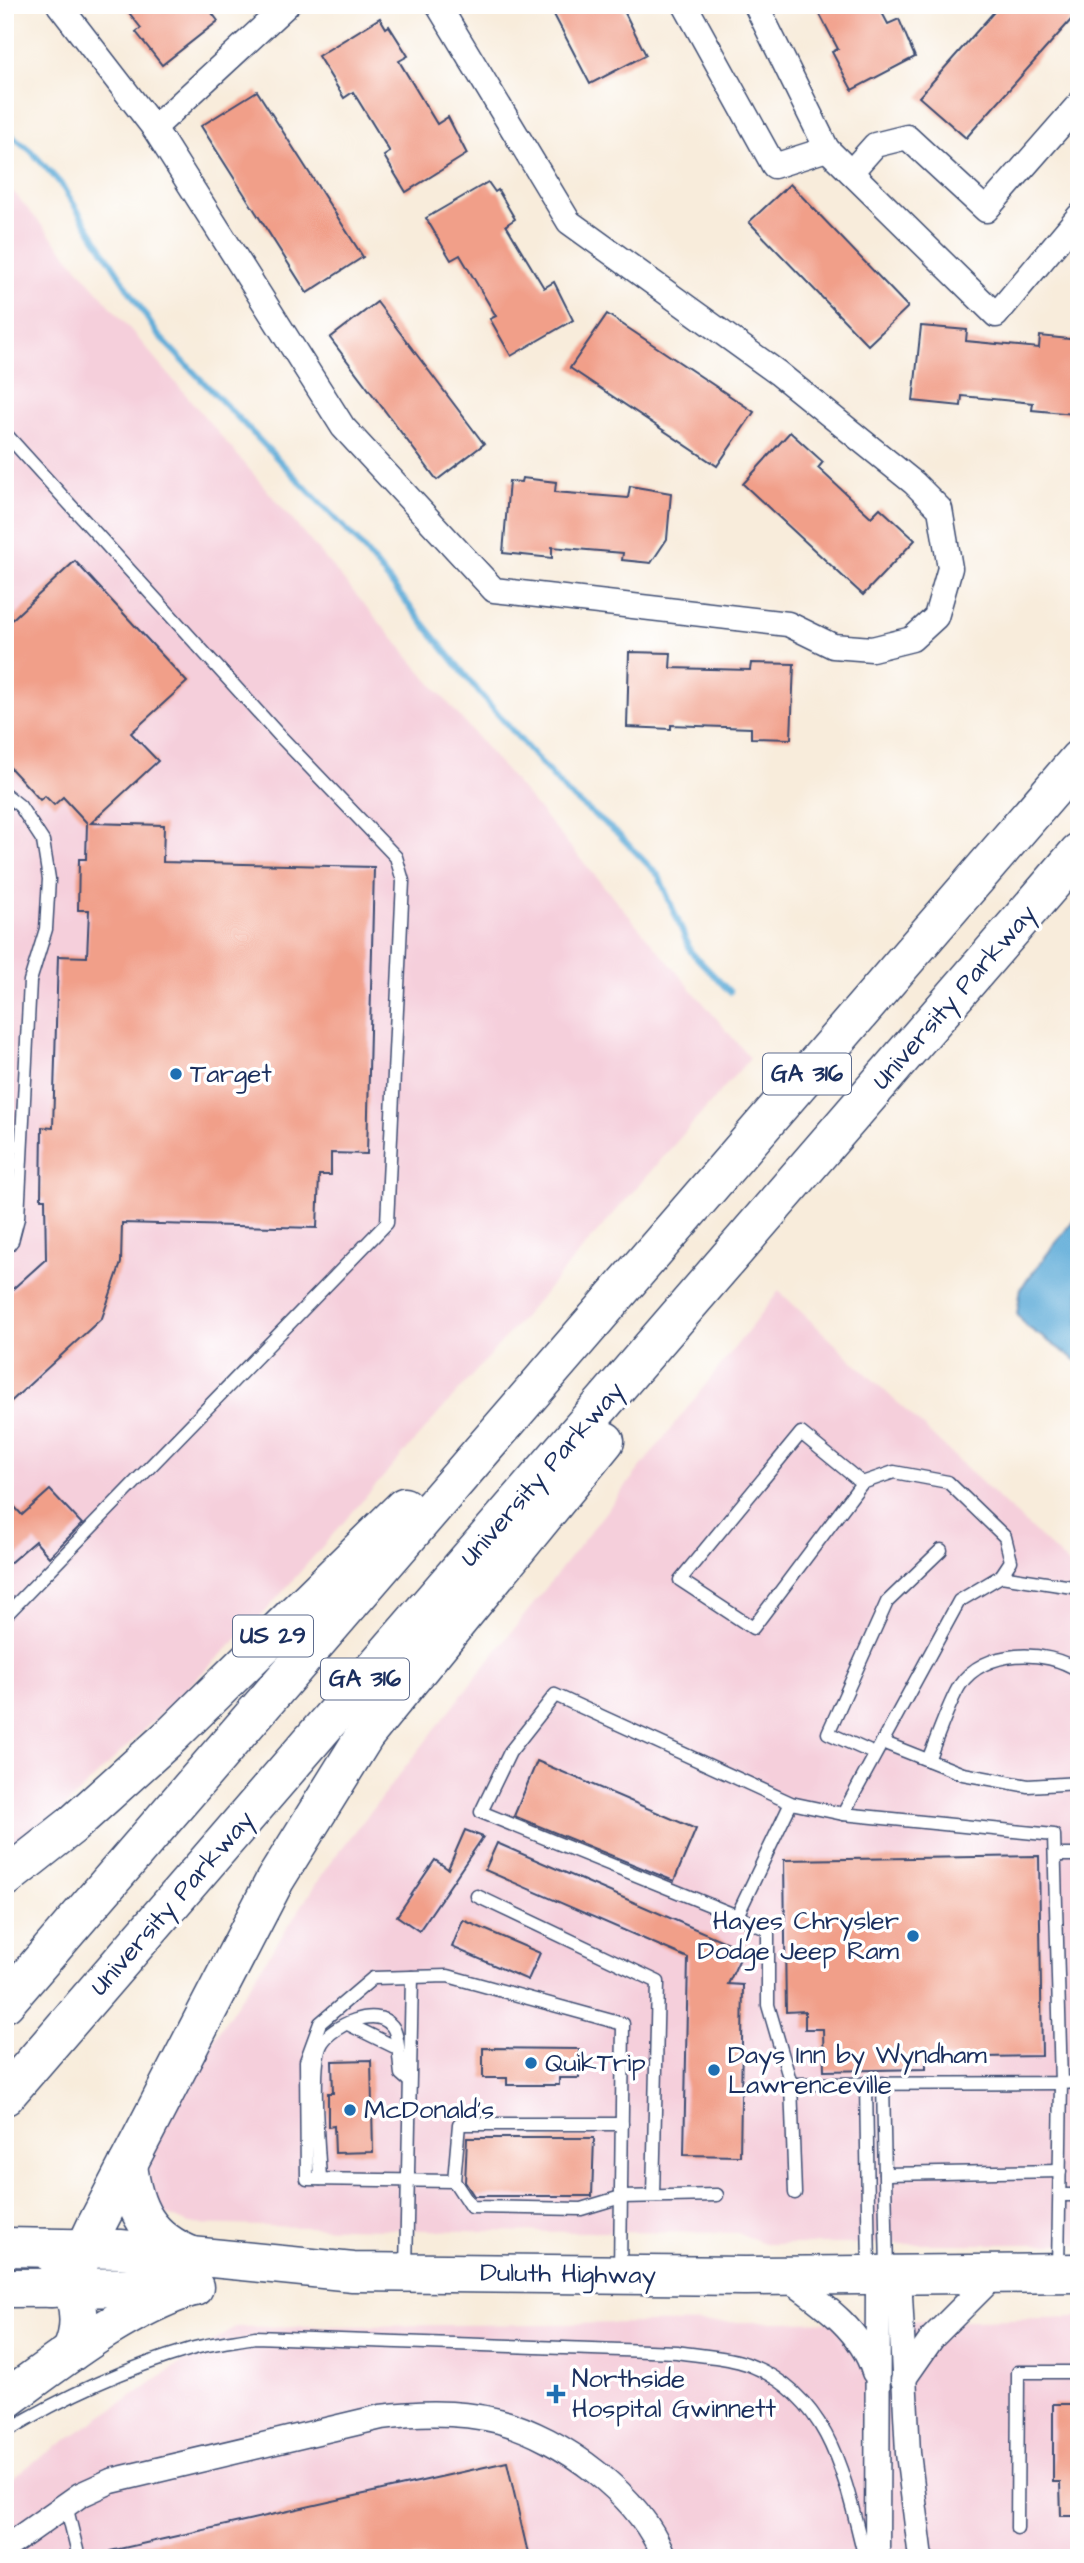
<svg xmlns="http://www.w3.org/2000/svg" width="1084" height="2563" viewBox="0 0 1084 2563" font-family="'Architects Daughter',sans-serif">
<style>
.built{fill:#f5cfdb}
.water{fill:#5facd8;stroke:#3d6e9b;stroke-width:2}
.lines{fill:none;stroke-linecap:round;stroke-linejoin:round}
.stream{stroke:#5facd8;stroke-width:6}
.building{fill:#f19f89}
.service-casing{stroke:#3c4b71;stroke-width:15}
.minor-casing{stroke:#3c4b71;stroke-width:27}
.primary-casing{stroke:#3c4b71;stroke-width:41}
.motorway-casing{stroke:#3c4b71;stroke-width:41}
.service{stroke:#fff;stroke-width:12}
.minor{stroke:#fff;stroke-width:24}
.primary{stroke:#fff;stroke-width:38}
.motorway{stroke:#fff;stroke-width:38}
.poi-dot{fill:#1f6fb2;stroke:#fff;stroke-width:2.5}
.labels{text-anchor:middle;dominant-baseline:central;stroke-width:7;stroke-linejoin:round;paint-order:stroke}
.shield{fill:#fff;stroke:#5f6d8e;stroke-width:2}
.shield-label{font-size:24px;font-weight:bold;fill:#1b2f5e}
.street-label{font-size:26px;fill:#1b2f5e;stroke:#fff}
.poi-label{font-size:26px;fill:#1b2f5e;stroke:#fff;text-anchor:start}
</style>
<rect width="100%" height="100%" fill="#fff"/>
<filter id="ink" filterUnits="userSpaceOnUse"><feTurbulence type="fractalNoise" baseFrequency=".0143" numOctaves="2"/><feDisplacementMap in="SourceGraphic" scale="14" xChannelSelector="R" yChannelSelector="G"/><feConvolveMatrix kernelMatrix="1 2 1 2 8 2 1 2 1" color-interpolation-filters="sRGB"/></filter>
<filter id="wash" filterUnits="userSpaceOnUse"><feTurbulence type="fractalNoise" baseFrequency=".00686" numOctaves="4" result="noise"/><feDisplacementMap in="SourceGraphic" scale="28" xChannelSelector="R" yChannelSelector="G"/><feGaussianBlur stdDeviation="1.57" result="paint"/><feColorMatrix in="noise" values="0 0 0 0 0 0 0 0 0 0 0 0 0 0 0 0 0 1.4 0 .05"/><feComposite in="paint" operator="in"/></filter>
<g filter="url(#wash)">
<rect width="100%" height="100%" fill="#f8ecdb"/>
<g class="built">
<polygon points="5,182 750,1058 265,1612 5,1865"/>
<polygon points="779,1291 1079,1574 1079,2244 768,2244 737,2233 464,2231 189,2224 157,2210 141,2150 327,1867"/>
<polygon points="1079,2317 1079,2558 5,2558 5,2484 35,2461 235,2327 974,2320"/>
</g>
<polygon class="water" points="1079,1213 1079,1362 1026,1326 1017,1314 1021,1288"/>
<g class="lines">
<polyline class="stream" points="5,130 31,151 60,183 158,335 357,541 482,696 567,793 618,834 659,876 691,952 730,992"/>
</g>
<g id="blocks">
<g class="building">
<polygon points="123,5 206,5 218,21 162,65 136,32 141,28"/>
<polygon points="549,5 621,5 646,55 590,84"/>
<polygon points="815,5 878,5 888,24 899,19 915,57 852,90 832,52 838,49"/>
<polygon points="1000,5 1079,5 1079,11 966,138 919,97"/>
<polygon points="380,18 386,28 389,26 408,56 399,61 437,124 448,117 467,154 406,192 384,156 390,152 353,92 344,98 318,56"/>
<polygon points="257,91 363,257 307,293 201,126"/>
<polygon points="488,182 495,192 498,190 515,219 506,225 544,288 554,282 573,320 511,356 490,319 496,316 460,255 451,260 426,218"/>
<polygon points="790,184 908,307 868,345 749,222"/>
<polygon points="377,302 484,444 437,480 330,338"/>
<polygon points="607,314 754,412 717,466 570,368"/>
<polygon points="921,326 967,330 966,341 1039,348 1040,336 1079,340 1079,373 1074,414 1032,410 1033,403 962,396 961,406 913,401"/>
<polygon points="790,432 823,462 818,468 871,517 880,508 915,540 863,595 743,484"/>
<polygon points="522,478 556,482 555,492 628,498 630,486 671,493 667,539 651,563 622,560 623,553 552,547 552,558 503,553 509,481 521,482"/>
<polygon points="75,561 187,682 131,733 158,761 91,823 164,825 163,862 374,867 367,1154 331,1153 331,1175 319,1175 317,1228 122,1223 121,1263 102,1318 5,1407 5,1296 46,1259 45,1199 41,1199 42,1127 53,1128 58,956 87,957 89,910 78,910 79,859 86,859 87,823 63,797 54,805 45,796 40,800 5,762 5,626"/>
<polygon points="629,652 671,653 670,668 750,670 751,663 794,664 791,739 751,738 751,728 671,725 671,729 627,727"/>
<polygon points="50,1490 82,1524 49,1557 35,1541 5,1567 5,1496 22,1515"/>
<polygon points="537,1761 696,1829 674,1881 514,1816"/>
<polygon points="465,1830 483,1837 419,1931 397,1916 435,1860 448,1869"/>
<polygon points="497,1843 744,1950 728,1984 743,1985 740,2156 684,2155 688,1958 485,1870"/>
<polygon points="1039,1856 1042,2056 926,2058 926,2069 824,2071 823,2029 805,2029 805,2011 786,2012 784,1860"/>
<polygon points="463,1920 540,1953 528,1980 452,1947"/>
<polygon points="483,2048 579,2049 579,2078 559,2078 559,2085 507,2085 507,2078 483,2078"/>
<polygon points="371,2060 373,2152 335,2153 334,2126 328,2127 328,2093 333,2093 332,2061"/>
<polygon points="467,2138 594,2138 592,2196 474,2196 465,2182"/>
<polygon points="1053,2404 1079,2404 1079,2516 1061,2516 1060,2482 1053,2482"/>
<polygon points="507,2462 529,2558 110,2558 110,2551"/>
</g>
</g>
</g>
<g filter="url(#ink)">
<use href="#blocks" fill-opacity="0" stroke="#3c4b71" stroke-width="2"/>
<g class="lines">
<g class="service-casing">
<g id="service">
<polyline points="5,433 279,735 396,857 403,881 387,1223 5,1616"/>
<polyline points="5,794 20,806 43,841 49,879 46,929 30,981 18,1218 12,1241 5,1250"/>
<polyline points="862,1483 801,1433 680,1580 753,1628 862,1483 894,1472 948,1482 1005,1537 1011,1561 1001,1576"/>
<polyline points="882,1742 963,1774 1028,1786 1079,1783"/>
<polyline points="875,1754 828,1733 887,1602 941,1550"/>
<path d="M928,1760C937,1739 949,1702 960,1685C984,1649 1046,1648 1079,1671"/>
<polyline points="791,1803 737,1916 481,1812 510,1752 555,1695 791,1803 843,1814 959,1601 1001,1576 1079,1588"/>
<polyline points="1055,1855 1079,1855"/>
<polyline points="477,1896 658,1982 653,2196"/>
<polyline points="737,1916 768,1930 768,2005 791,2084 795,2193"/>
<polyline points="348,2024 397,2048"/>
<polyline points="866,2083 869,2272"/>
<polyline points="883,2083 887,2271"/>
<polyline points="791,2084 1061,2083 1054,1835 843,1814"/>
<polyline points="622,2124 459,2124 454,2181 471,2207 581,2209 621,2197 717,2195"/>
<polyline points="885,2174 1060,2171"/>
<path d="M320,2179C319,2153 310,2062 322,2043C332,2026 376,2005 392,2026C399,2034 399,2062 401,2074L409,2081"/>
<polyline points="454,2181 307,2179 306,2061 320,2023 373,1978 448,1976 623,2024 620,2271"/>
<polyline points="1060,2195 1079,2195"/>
<polyline points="1058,2269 1061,2083 1079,2082"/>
<polyline points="406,2270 412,1977"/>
<path d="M5,2432C63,2397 126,2368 191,2349C211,2343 234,2341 255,2337L677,2352C699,2356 726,2356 747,2364C832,2396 845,2480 865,2558"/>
<polyline points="66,2505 79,2558"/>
<polyline points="1017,2528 1018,2372 1079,2372"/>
</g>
</g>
<g class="minor-casing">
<g id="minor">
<polyline points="59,5 154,128 343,427 494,590 788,624 833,646 872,649 912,639 936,617 950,568 940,509 914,483 778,373 569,222 438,5"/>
<polyline points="685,5 774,166 827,149"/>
<polyline points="756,5 827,149 996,315 1079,216"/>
<polyline points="154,128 287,5"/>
<polyline points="851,172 875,145 907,137 986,210 1079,104"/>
<polyline points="899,2275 908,2453 921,2558"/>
<path d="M784,2276C820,2302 861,2329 874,2372"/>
<polyline points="903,2380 933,2337 996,2274"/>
<path d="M5,2548L80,2495L111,2481L381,2417C420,2412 460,2411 499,2421C561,2438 641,2495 664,2558"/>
<polyline points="877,2558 878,2275"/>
</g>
</g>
<g class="primary-casing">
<g id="primary">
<polyline points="5,2247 120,2249 353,2272 745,2276 1079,2273"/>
<polyline points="5,2288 194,2287"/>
</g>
</g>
<g class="motorway-casing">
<g id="motorway">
<polyline points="5,1878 71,1826 172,1735 404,1507"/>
<polyline points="5,2003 1079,759"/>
<polyline points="5,2096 1079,852"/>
<path d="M128,2164C133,2209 148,2239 192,2256"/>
<path d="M48,2248C72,2276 89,2317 71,2352"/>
<polyline points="51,2288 69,2280 74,2273 96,2226 275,1880 365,1735 605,1441"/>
<path d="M5,2400C63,2358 123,2310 192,2287"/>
</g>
</g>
<use href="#service" class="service"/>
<use href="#minor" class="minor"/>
<use href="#primary" class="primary"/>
<use href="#motorway" class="motorway"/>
</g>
</g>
<g class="poi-dot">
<circle cx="176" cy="1074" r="7"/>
<circle cx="913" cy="1936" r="7"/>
<circle cx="531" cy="2063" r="7"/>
<circle cx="714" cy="2070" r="7"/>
<circle cx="350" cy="2110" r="7"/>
<path d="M552.5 2383.5h7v7h7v7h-7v7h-7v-7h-7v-7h7z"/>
</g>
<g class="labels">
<g class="shield">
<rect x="763" y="1053.5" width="88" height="41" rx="5"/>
<rect x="233" y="1615.5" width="80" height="41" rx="5"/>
<rect x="321" y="1658.5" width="88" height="41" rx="5"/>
</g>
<g class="shield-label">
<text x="807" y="1074">GA 316</text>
<text x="273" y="1636">US 29</text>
<text x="365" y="1679">GA 316</text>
</g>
<g class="street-label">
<text transform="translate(954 997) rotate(-49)">University Parkway</text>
<text transform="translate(542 1474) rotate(-49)">University Parkway</text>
<text transform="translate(172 1903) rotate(-49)">University Parkway</text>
<text transform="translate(568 2274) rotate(1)">Duluth Highway</text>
</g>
<g class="poi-label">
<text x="190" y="1074">Target</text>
<text x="899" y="1921" text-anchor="end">Hayes Chrysler<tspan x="899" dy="30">Dodge Jeep Ram</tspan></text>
<text x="728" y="2055">Days Inn by Wyndham<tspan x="728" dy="30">Lawrenceville</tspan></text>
<text x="545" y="2063">QuikTrip</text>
<text x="364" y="2110">McDonald's</text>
<text x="572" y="2379">Northside<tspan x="572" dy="30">Hospital Gwinnett</tspan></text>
</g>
</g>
<rect width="1084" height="2563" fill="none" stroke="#fff" stroke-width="28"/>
</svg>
